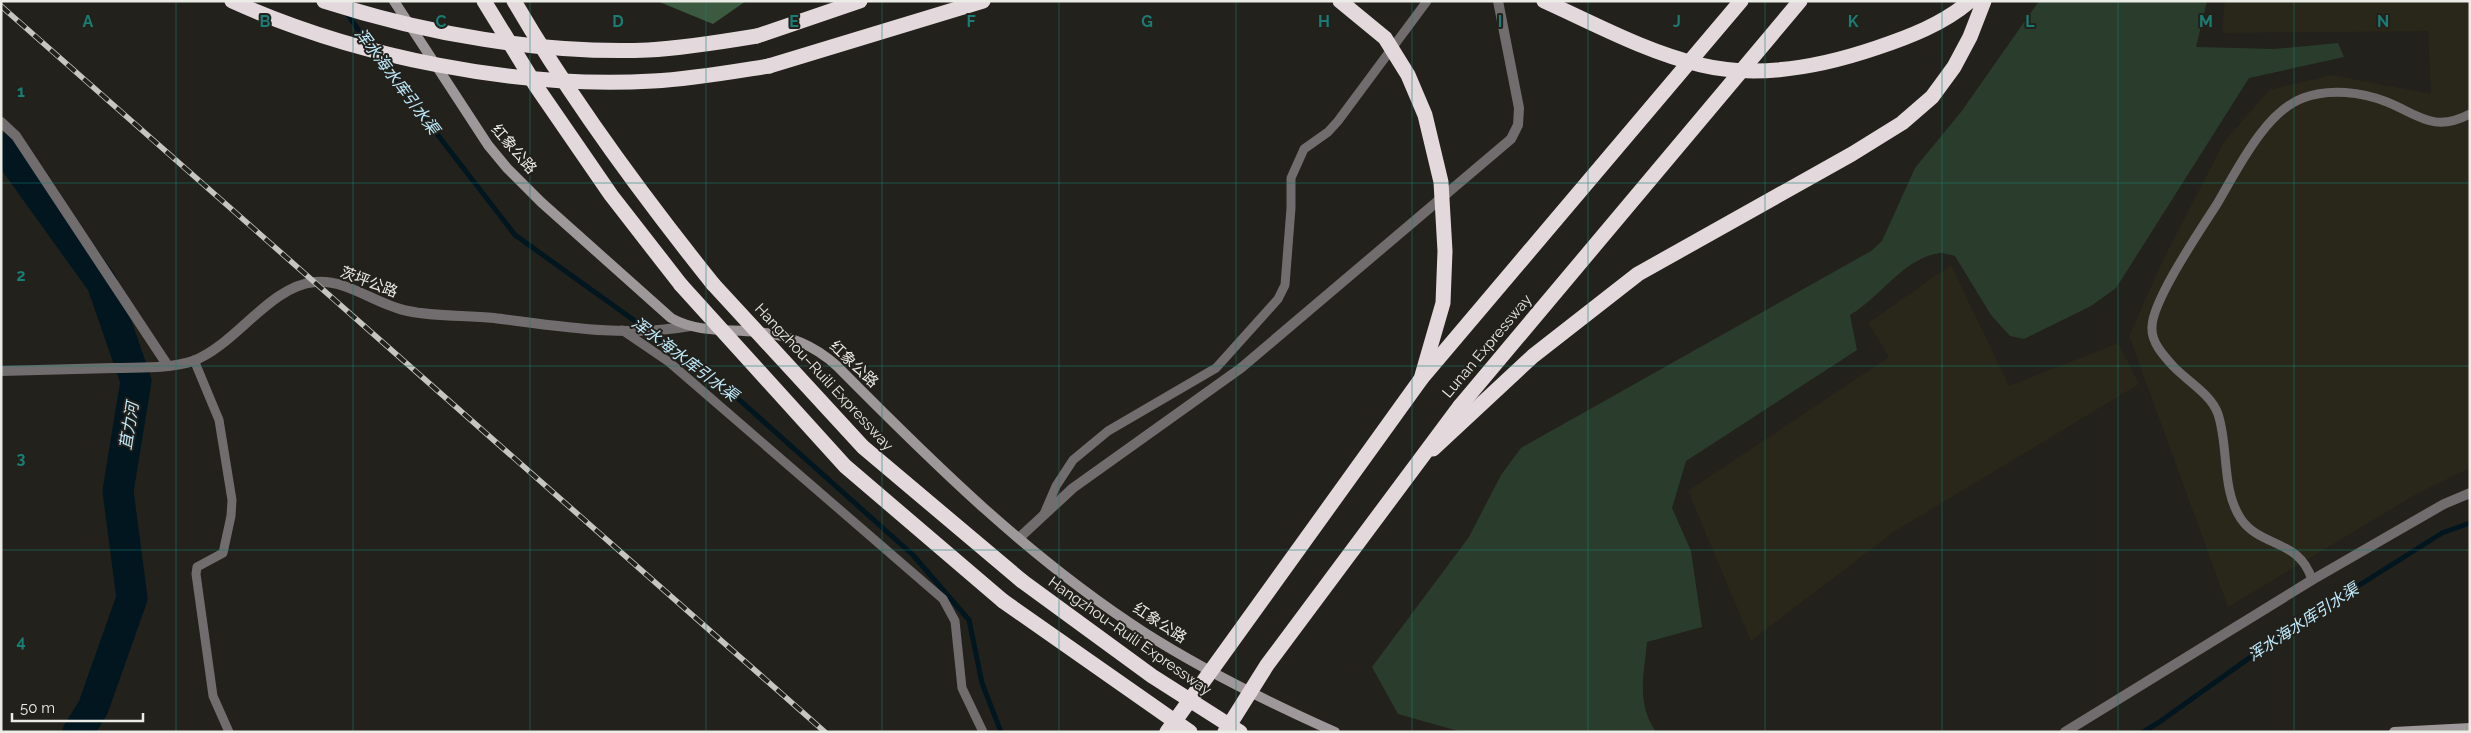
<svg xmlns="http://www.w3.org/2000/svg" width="2471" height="733" viewBox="0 0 2471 733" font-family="Raleway,'Noto Sans SC',sans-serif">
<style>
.built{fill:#29271a}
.green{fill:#2a3d2c}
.forest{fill:#3c5a40}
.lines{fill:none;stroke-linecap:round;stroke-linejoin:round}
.stream{stroke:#01161f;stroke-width:5}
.river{stroke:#01161f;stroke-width:31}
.lane{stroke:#716d6e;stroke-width:9}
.street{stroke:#716d6e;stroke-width:10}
.secondary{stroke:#9f989a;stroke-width:10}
.highway{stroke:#e3d8db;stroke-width:15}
.rail-casing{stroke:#c6c6c1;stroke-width:5.5}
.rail{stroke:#23211b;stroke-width:4;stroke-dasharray:11;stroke-linecap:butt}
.highway-bridge{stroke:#e3d8db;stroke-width:15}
.grid{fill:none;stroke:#1a7c74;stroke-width:1;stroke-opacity:0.55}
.labels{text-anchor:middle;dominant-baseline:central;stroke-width:4;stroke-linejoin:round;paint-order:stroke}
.street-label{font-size:15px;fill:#ecece7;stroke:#23211b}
.water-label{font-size:16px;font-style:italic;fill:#c0ebfe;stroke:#23211b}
.grid-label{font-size:16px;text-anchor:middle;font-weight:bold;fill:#1a7c74;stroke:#23211b;stroke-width:4;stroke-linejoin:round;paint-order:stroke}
</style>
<rect width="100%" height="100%" fill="#23211b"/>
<g class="built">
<polygon points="2225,1 2470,1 2470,468 2418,493 2228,607 2129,336 2163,260 2224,142 2269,90 2331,75 2431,94 2428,31 2222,33"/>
<polygon points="1951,265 2009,386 2118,343 2139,384 1892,533 1751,641 1688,491 1889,357 1868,323"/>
</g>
<path class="green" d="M2039,1H2207L2196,47L2274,49L2338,43L2344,57L2249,78L2116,288L2091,306L2024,339L2010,336L1991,315L1955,256C1951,255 1944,253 1940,253C1903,258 1880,298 1850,315L1857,350L1686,461L1672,508L1691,551L1702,627L1647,642C1644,676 1636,703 1656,732H1462L1398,714L1372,667L1469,537L1501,475L1521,448L1871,251L1882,241L1915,168L1961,112Z"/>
<polygon class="forest" points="657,1 746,1 713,24"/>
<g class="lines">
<g class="stream">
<polyline points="346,12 368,44"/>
<polyline points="376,55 515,235 716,379 913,555 969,620 982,683 1001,732"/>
<polyline points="2143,732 2158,723 2290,629 2442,533 2470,523"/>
</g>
<polyline class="river" points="1,148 12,158 102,283 136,381 118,491 132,598 93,708 78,732"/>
<g class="lane">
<polyline points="622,330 669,362 943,599 955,621 962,688 983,732"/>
<polyline points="194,360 219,420 232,500 231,516 223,553 197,567 196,574 213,696 229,732"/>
<polyline points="1044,514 1056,486 1073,460 1108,431 1216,368 1278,299 1285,285 1291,208 1291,178 1304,149 1328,132 1338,121 1427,1"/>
<path d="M2312,580C2300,539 2261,548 2241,519C2221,489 2229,447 2218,414C2211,394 2187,381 2173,366C2163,355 2151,342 2152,327C2152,301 2201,229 2217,204C2237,170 2265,112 2303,98C2329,88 2362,92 2387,102C2419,115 2434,133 2470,114"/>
</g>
<g class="street">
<polyline points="1,122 16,136 168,366"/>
<path d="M1,371C39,370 77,369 114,368C140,367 169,369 193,361C236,345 269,286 315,282C348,279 376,305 408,311C436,317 466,315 494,318C558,326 626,338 690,326"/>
<polyline points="1019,538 1073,488 1241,368 1511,139 1518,125 1519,108 1498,1"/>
<polyline points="2065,732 2312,580 2444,504 2470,493"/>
</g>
<g class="secondary">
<path d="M394,1L488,145L507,168L541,202L671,318C698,333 727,329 757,332C789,335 814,345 837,366C933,463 1030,559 1145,633C1205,671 1270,703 1335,732"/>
<polyline points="2394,732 2470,728"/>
</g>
<g class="highway">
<polyline points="484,1 536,86 611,195 681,285"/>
<path d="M514,1C572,101 641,194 713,284"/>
<polyline points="757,36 860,1"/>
<polyline points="769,66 983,1"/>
<polyline points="1421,379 1741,1"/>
<polyline points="1460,406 1800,1"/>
<polyline points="1433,449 1533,356 1638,274 1852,154 1902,123 1932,97 1954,67 1970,37 1984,1"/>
<polyline points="1022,581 1152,676 1240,732"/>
<polyline points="1003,601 1190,732"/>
</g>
<g class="rail-casing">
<polyline id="rail" points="1,6 825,732"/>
</g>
<use href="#rail" class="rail"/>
<g class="highway-bridge">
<path d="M232,1C356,57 517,89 653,81C692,79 731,72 769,66"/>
<path d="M324,1C426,34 541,54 648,50C685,48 721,42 757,36"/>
<path d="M1544,1C1595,24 1646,52 1701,65C1759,79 1820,67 1876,48C1909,37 1943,24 1970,1"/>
<polyline points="713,284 863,447 1022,581"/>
<polyline points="681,285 845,466 1003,601"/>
<polyline points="1167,732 1421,379 1443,303 1445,251 1441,182 1425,115 1408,75 1385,38 1340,1"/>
<polyline points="1225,732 1267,665 1460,406"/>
</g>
</g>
<path class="grid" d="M176,1V732M353,1V732M530,1V732M706,1V732M882,1V732M1059,1V732M1236,1V732M1412,1V732M1588,1V732M1765,1V732M1942,1V732M2118,1V732M2294,1V732M1,183H2470M1,366H2470M1,550H2470"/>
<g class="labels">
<g class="street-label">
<text transform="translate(514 149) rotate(49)">红象公路</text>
<text transform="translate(369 282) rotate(21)">茨坪公路</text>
<text transform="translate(1487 346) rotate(-50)">Lunan Expressway</text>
<text transform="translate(854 364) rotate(43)">红象公路</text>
<text transform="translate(824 377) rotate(47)">Hangzhou–Ruili Expressway</text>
<text transform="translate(1160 623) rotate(33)">红象公路</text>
<text transform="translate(1130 636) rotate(35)">Hangzhou–Ruili Expressway</text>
</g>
<g class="water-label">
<text transform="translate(397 81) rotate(53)">浑水海水库引水渠</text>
<text transform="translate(685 359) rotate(37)">浑水海水库引水渠</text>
<text transform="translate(129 426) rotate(-81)">苴力河</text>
<text transform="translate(2303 622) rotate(-33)">浑水海水库引水渠</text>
</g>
</g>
<g class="grid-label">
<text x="88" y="27">A</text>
<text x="265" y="27">B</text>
<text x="441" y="27">C</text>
<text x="618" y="27">D</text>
<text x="794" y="27">E</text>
<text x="971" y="27">F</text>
<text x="1147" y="27">G</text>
<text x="1324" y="27">H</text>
<text x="1500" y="27">I</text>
<text x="1677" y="27">J</text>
<text x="1853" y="27">K</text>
<text x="2030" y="27">L</text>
<text x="2206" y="27">M</text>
<text x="2383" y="27">N</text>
<text x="21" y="97">1</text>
<text x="21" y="281">2</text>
<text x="21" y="464">3</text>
<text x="21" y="647">4</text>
</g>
<rect width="2471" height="733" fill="none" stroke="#ecece7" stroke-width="5"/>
<path d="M12 713v8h131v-8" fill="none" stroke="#ecece7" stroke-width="2.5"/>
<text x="20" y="713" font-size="15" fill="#ecece7" stroke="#23211b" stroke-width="4" paint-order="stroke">50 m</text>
</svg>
